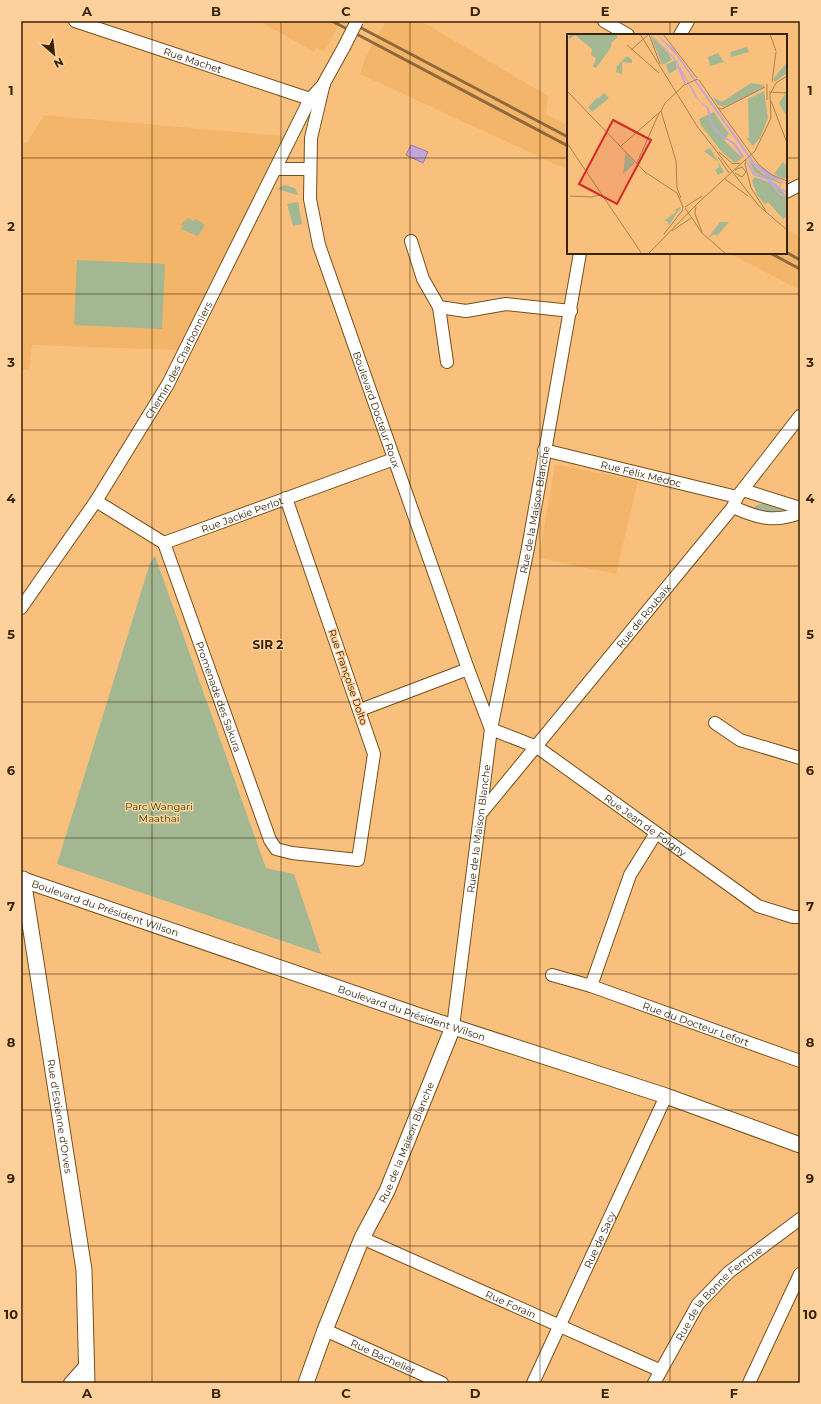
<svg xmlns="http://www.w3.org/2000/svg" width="821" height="1404" viewBox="0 0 821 1404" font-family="Montserrat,sans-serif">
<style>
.built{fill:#f3b56a}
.green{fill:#a4b793}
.water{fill:#c4a4dc;stroke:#9a7d9c}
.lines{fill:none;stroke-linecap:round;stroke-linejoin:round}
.minor-casing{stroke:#764f1a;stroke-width:14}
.tertiary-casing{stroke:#764f1a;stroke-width:17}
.minor{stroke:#fff;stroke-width:12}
.tertiary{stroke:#fff;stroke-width:15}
.rail{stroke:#8f693b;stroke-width:3}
.minor-bridge-casing{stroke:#764f1a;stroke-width:14;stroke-linecap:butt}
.minor-bridge{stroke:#fff;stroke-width:12}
.grid{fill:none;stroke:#392306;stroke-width:1;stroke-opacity:0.55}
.labels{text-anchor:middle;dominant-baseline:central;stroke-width:3;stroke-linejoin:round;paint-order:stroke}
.street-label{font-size:10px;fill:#392306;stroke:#fed09b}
.park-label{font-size:10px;fill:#2c4604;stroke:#fed09b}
.quarter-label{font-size:12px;font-weight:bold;fill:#392306;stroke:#fed09b}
.inset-river{fill:none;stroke:#c4a4dc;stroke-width:2}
.inset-road{fill:none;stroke:#ac814d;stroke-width:1}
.view{fill:#d62828;fill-opacity:0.15;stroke:#d62828;stroke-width:2}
.inset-edge{fill:none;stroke:#392306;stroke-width:2}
.neatline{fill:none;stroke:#392306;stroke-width:1.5}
.grid-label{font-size:13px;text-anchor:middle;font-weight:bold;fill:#392306}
</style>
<rect width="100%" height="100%" fill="#f9c07d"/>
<g class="built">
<polygon points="259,21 341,21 324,52 316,47 314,52"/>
<polygon points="386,21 421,21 548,96 546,114 568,126 568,170 360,74 365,58"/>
<polygon points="44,115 283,136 177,350 32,345 29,370 21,370 21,143 27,143"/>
<polygon points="786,229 800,237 800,290 729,253 786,253"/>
<polygon points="555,464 638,481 616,574 539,558"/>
</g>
<g class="green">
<polygon points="284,185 295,188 298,195 277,189"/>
<polygon points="298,202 302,224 293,226 287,204"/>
<polygon points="188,218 193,221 196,219 205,225 198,236 181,229 183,226 181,225"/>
<polygon points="77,260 165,264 162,329 74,325"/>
<polygon points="764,503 777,506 782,509 782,512 755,511 755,506"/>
<polygon points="155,556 266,868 294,874 321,954 57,864 150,563"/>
</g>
<polygon class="water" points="411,145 428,152 423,163 406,155"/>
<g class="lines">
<g class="minor-casing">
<g id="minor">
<path id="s1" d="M75,21L310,99"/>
<polyline points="604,21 628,35"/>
<polyline points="680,35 688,21"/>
<path id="s2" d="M344,47L324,83L311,138L310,199L319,245L468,669L491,729"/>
<polyline points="276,169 310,169"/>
<polyline points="786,192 800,185"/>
<polyline points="411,241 423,279 439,307 466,311 506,304 571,311"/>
<polyline points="439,307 447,362"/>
<path id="s3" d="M544,450L737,497"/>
<polyline points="743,490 800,508"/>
<polyline points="96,501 164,543"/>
<path d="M733,507C758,518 774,523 800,513"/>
<path id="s4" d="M164,543L270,840L276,849L292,853L358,860L374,754L286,498"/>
<path id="s5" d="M164,543L394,459"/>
<path id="s6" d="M21,608L96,501L168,384L310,99L324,84"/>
<polyline points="360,710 468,669"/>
<polyline points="715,723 740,740 800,758"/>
<path id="s7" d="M491,729L537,747L758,906L793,917H800"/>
<path id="s8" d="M482,812L733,507L737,497L800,416"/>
<path id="s9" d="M552,975L591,986L800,1061"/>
<polyline points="591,986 630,875 656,833"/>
<path id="s10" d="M453,1027L491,729L528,548L580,253"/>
<path id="s11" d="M362,1238L659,1370"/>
<path id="s12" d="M325,1330L442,1383"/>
<polyline points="70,1383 86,1365"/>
<path id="s13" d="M533,1383L666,1096"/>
<path id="s14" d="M654,1383L698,1304L729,1272L800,1219"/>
<polyline points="749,1383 800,1274"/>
</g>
</g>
<g class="tertiary-casing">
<g id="tertiary">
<path id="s15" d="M21,879L420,1016L666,1096L800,1145"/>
<path id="s16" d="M23,879L84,1270L87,1383"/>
<path id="s17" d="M306,1383L325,1330L362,1238L387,1191L453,1027"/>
</g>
</g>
<use href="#minor" class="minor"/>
<use href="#tertiary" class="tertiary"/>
<g class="rail">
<polyline points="332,21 568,146"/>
<polyline points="348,21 568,137"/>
<polyline points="786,252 800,260"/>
<polyline points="770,253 800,269"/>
</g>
<g class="minor-bridge-casing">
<polyline id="minor-bridge" points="344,47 357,21"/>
</g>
<use href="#minor-bridge" class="minor-bridge"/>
</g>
<path class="grid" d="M152,21V1383M281,21V1383M410,21V1383M540,21V1383M670,21V35M21,158H568M786,158H800M670,253V1383M21,294H800M21,430H800M21,566H800M21,702H800M21,838H800M21,974H800M21,1110H800M21,1246H800"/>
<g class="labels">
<g class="street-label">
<text stroke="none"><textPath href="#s1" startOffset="124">Rue Machet</textPath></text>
<text stroke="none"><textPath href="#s6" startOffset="294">Chemin des Charbonniers</textPath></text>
<text stroke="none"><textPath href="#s2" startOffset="380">Boulevard Docteur Roux</textPath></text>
<text stroke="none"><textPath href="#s3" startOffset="100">Rue Félix Médoc</textPath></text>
<text stroke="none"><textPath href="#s10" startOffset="524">Rue de la Maison Blanche</textPath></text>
<text stroke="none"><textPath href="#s5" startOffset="83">Rue Jackie Perlot</textPath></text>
<text stroke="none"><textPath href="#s8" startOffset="254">Rue de Roubaix</textPath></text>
<text transform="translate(348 677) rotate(71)">Rue Françoise Dolto</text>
<text stroke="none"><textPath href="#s4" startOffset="163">Promenade des Sakura</textPath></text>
<text stroke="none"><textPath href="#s7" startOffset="183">Rue Jean de Foigny</textPath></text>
<text stroke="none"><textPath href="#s10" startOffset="200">Rue de la Maison Blanche</textPath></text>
<text stroke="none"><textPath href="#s15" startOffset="89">Boulevard du Président Wilson</textPath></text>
<text stroke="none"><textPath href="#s15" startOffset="413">Boulevard du Président Wilson</textPath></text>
<text stroke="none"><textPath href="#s9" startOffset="152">Rue du Docteur Lefort</textPath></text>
<text stroke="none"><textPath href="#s16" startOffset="240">Rue d'Estienne d'Orves</textPath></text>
<text stroke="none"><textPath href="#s17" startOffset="261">Rue de la Maison Blanche</textPath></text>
<text stroke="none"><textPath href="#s13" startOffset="158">Rue de Sacy</textPath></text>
<text stroke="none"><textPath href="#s14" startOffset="112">Rue de la Bonne Femme</textPath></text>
<text stroke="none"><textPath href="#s11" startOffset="163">Rue Forain</textPath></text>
<text stroke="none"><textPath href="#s12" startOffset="64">Rue Bachelier</textPath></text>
</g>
<g class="park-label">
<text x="159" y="806">Parc Wangari<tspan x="159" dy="12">Maathai</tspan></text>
</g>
<g class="quarter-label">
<text x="268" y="644">SIR 2</text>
</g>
</g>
<g transform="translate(567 34)">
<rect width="220" height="220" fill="#f9c07d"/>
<path d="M4,0H48L51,3L45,8L43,15L29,34L26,32L29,24L24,21L25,15L8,1L3,5L1,3ZM83,0L101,19L105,26L95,31ZM180,13L182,18L164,23L163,18ZM151,19L157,28L143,32L141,23ZM60,22L65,26V29L55,28V40L49,38L50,32ZM108,26L110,35L102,40L99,31ZM220,28V39L208,48L206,45ZM184,49L197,51L196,54L157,73L151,71L145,63L155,68ZM197,57L201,84L193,104L186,112L179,104H182L181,65ZM37,59L42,64L25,78L21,73L30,64L33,66L31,65ZM218,60H220V83L212,69ZM147,78L162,100L157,106L175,124L168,129L154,117L134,91L132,85ZM143,114L157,138L151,141L148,136L152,133L151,128L137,117ZM58,118L68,129L56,140L58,124ZM181,125L195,139L215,149L212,154L220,162L212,159L207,151L211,153L214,150L188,139ZM216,128L220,132V142L217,145L207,140ZM188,143L202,148L212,160L220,164V182L216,185L201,168L198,170L190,161L185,147ZM114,173L102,191L100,187H97L109,178V175ZM153,188H162L150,202L148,200L141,204Z" fill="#a4b793"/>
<path d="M84,0L107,23L132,66L142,74L144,88L155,101L168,109L177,122L175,124L166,110L152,101L143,89L140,74L129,64L108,26ZM89,0L106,14L188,129L220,150L200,142L186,130L109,21ZM181,128L188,140L199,143L220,158V160L207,151L212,159L219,162L220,164L212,160L200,146L186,141L180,130Z" fill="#c4a4dc"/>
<path class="inset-river" d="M109,27L118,49"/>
<path class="inset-road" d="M73,0L130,92L191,171L220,196M82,0L93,30M96,0L130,44M203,0L209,17M60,11L92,39M64,16L82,0M132,46L151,74L155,75L198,53M205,48L209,18M200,50V66M0,57L78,138L110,159M202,58L220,59M204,67L220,109M151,74L192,131L205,141L220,147M94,77L109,127L110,154L114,164M0,109L75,220M54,112L94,77L98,69L117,51L131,45M152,118L166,130L173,129M151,123L162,139M179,126L178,130L184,154L199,177M70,129L92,79M168,136L175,133L179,138L175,143L168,139M158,145L181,162M110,159L116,173M3,162L24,163L33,161M129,172L128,180L135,198M118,173L135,162M118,174L135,199L159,220M105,197L124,184M97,200L115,177L116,172M81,220L132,168L188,117L204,84L203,60L209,49L220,42"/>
<path class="view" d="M46,86L84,106L50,170L12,150Z"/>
<rect width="220" height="220" class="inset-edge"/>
</g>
<rect width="821" height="1404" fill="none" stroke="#fed09b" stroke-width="44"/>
<g transform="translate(54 54) rotate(152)" stroke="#fed09b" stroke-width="3" paint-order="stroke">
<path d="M0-3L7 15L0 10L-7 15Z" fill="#392306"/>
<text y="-6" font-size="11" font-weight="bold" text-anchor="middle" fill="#392306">N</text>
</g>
<rect x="22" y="22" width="777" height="1360" class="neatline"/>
<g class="grid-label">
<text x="87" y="16">A</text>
<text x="216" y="16">B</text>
<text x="346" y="16">C</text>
<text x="475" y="16">D</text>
<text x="605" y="16">E</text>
<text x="734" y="16">F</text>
<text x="11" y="95">1</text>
<text x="810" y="95">1</text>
<text x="11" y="231">2</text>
<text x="810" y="231">2</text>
<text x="11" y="367">3</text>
<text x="810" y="367">3</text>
<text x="11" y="503">4</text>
<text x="810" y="503">4</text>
<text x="11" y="639">5</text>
<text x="810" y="639">5</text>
<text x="11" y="775">6</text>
<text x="810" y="775">6</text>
<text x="11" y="911">7</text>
<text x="810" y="911">7</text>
<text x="11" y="1047">8</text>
<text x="810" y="1047">8</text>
<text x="11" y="1183">9</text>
<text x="810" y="1183">9</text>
<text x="11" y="1319">10</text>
<text x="810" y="1319">10</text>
<text x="87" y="1398">A</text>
<text x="216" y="1398">B</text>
<text x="346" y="1398">C</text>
<text x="475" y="1398">D</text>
<text x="605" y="1398">E</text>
<text x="734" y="1398">F</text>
</g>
</svg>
